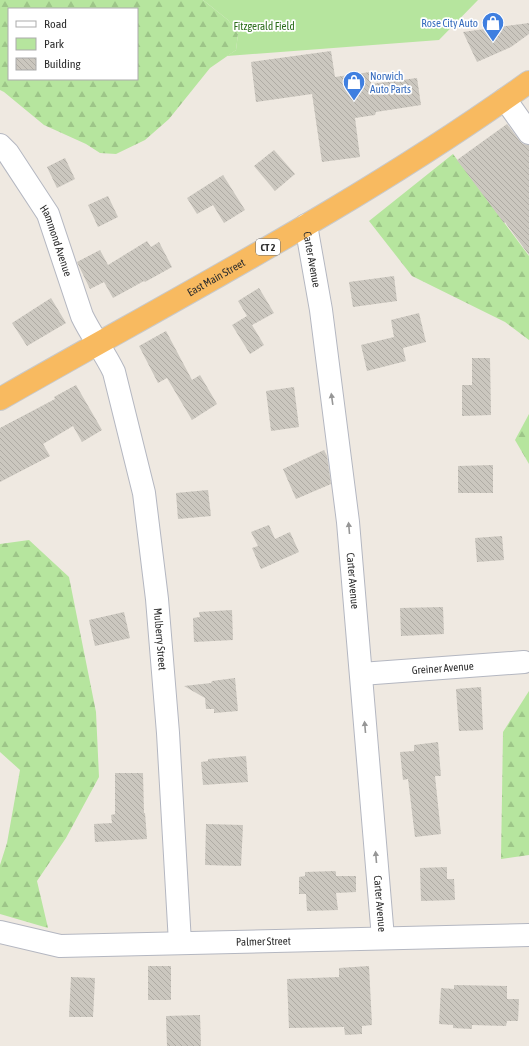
<svg xmlns="http://www.w3.org/2000/svg" width="529" height="1046" viewBox="0 0 529 1046" font-family="'Asap Condensed',sans-serif">
<style>
.forest{fill:url(#forest-firs);fill-rule:evenodd}
.park{fill:#b6e59e}
.building{fill:url(#building-back-hatch)}
.lines{fill:none;stroke-linecap:round;stroke-linejoin:round}
.minor-casing{stroke:#b4b7c1;stroke-width:24}
.trunk-casing{stroke:#c9c9c9;stroke-width:24}
.minor{stroke:#fff;stroke-width:22}
.trunk{stroke:#f8ba60;stroke-width:22}
.oneway{fill:#969696}
.labels{text-anchor:middle;dominant-baseline:central;stroke-width:3.5;stroke-linejoin:round;paint-order:stroke}
.shield{fill:#fff;stroke:#6d6d6d;stroke-width:1}
.shield-label{font-size:10px;font-weight:bold;fill:#2e2e2e}
.shop-label{font-size:11px;fill:#366cbe;stroke:#fff;text-anchor:end}
.park-label{font-size:11px;fill:#2c6e1b;stroke:#fff}
.street-label{font-size:11px;fill:#2e2e2e;stroke:#fff}
</style>
<defs>
<pattern id="forest-firs" width="22" height="20" patternUnits="userSpaceOnUse"><rect width="22" height="20" fill="#b6e59e"/><path d="M5 1l3.5 6h-7zM16 11l3.5 6h-7z" fill="#9dc588"/></pattern>
<pattern id="building-back-hatch" width="6" height="6" patternUnits="userSpaceOnUse"><rect width="6" height="6" fill="#cbc7bf"/><path d="M-1 5l2 2M0 0l6 6M5-1l2 2" fill="none" stroke="#afaba4"/></pattern>
</defs>
<rect width="100%" height="100%" fill="#efe9e1"/>
<g class="forest">
<path d="M0,0H203L228,20L238,34L236,50L210,68L169,119L145,140L116,154L100,153L86,144L44,125L4,92L0,90ZM9,9H137V79H9Z"/>
<polygon points="453,154 529,256 529,340 505,322 412,276 369,221"/>
<polygon points="529,414 529,464 515,440"/>
<polygon points="29,540 69,577 96,712 99,777 66,838 37,881 48,928 0,914 0,865 7,843 20,770 0,752 0,544"/>
<polygon points="529,691 529,855 501,859 503,732"/>
</g>
<polygon class="park" points="203,0 478,0 439,40 227,56 236,50 238,34 228,20"/>
<g class="building">
<polygon points="529,23 529,34 511,47 477,62 463,32"/>
<polygon points="331,51 335,77 370,72 371,84 417,78 421,105 376,112 375,115 355,118 360,157 322,162 312,94 256,102 251,62"/>
<polygon points="507,124 519,140 523,144 529,145 529,255 505,222 504,223 457,160"/>
<polygon points="274,150 295,174 275,191 254,166"/>
<polygon points="65,158 75,179 57,188 47,167"/>
<polygon points="223,175 245,210 224,223 213,205 197,214 187,198"/>
<polygon points="108,196 118,217 98,227 88,205"/>
<polygon points="147,241 151,247 159,242 172,267 145,282 144,281 113,298 104,282 90,289 77,262 100,250 108,265"/>
<polygon points="394,276 397,301 353,307 349,282"/>
<polygon points="259,288 274,313 252,325 264,345 250,354 232,325 247,316 238,301"/>
<polygon points="51,298 66,323 27,346 12,323"/>
<polygon points="419,313 426,342 403,348 406,361 367,371 361,345 394,337 391,320"/>
<polygon points="166,331 192,380 200,375 217,404 192,420 167,378 158,383 139,346"/>
<polygon points="472,358 490,358 491,415 462,416 462,385 472,385"/>
<polygon points="76,385 102,430 82,442 73,426 43,444 50,456 0,482 0,428 55,399 54,397"/>
<polygon points="294,387 299,427 271,431 266,391"/>
<polygon points="324,450 327,456 331,484 296,499 283,469"/>
<polygon points="493,465 493,493 458,493 458,466"/>
<polygon points="208,490 211,516 178,519 176,493"/>
<polygon points="269,525 275,539 290,532 299,552 261,569 252,548 258,546 251,532"/>
<polygon points="502,536 504,560 477,562 475,538"/>
<polygon points="443,607 444,634 401,636 400,608"/>
<polygon points="232,610 233,640 194,642 193,618 200,617 199,612"/>
<polygon points="124,612 130,638 95,646 89,620"/>
<polygon points="235,678 238,711 214,713 214,709 206,709 205,698 184,686 211,683 212,681"/>
<polygon points="481,687 483,730 459,731 456,689"/>
<polygon points="438,742 441,776 435,776 441,834 415,837 408,779 403,780 400,752 414,751 414,745"/>
<polygon points="246,756 248,782 203,785 201,762 208,761 208,759"/>
<polygon points="115,773 143,773 144,813 145,813 147,839 95,842 94,824 112,823 111,815 115,814"/>
<polygon points="206,824 243,825 241,866 205,865"/>
<polygon points="447,867 447,879 454,879 455,900 421,901 420,868"/>
<polygon points="335,871 336,872 336,876 356,876 356,892 336,893 338,910 307,911 306,894 299,894 299,877 305,876 305,872"/>
<rect x="148" y="966" width="23" height="34"/>
<polygon points="369,966 372,1025 362,1026 362,1034 345,1035 344,1027 289,1028 287,979 339,977 339,968"/>
<polygon points="71,977 95,978 93,1017 69,1017"/>
<polygon points="454,985 507,986 507,999 519,999 518,1021 507,1021 506,1026 472,1025 472,1029 453,1028 453,1025 439,1024 441,988 454,989"/>
<polygon points="200,1015 201,1046 167,1046 166,1016"/>
</g>
<g class="lines">
<g class="minor-casing">
<g id="minor">
<polyline points="505,99 529,133"/>
<path id="s1" d="M0,145L8,153L48,214L82,316C91,335 105,353 114,372L144,493L157,599L168,733L180,943"/>
<path id="s2" d="M306,225L321,310L348,522L383,938"/>
<path id="s3" d="M361,674L524,662"/>
<path id="s4" d="M0,932L60,946L529,935"/>
</g>
</g>
<g class="trunk-casing">
<g id="trunk">
<path id="s5" d="M0,399C178,297 362,202 529,82"/>
</g>
</g>
<use href="#minor" class="minor"/>
<use href="#trunk" class="trunk"/>
</g>
<defs><path id="oneway-solid" d="M-6-.8H1V-3.2L6.5 0L1 3.2V.8H-6Z"/></defs>
<g class="oneway">
<use href="#oneway-solid" transform="translate(332 399) rotate(-98)"/>
<use href="#oneway-solid" transform="translate(349 528) rotate(-95)"/>
<use href="#oneway-solid" transform="translate(365 727) rotate(-95)"/>
<use href="#oneway-solid" transform="translate(376 857) rotate(-95)"/>
</g>
<defs>
<g id="shop-pin" transform="scale(1.15)"><path d="M0 17L-7.5 6A9.5 9.5 0 1 1 7.5 6Z" fill="#3f7fe0" stroke="#fff"/><path d="M-5-2.5h2.3a2.7 3.5 0 0 1 5.4 0H5L5.5 6h-11ZM-1.5-2.5h3a1.5 2.3 0 0 0-3 0Z" fill="#fff"/></g>
</defs>
<g fill-rule="evenodd">
<use href="#shop-pin" x="493" y="23"/>
<use href="#shop-pin" x="354" y="82"/>
</g>
<g class="labels">
<rect class="shield" x="256" y="239" width="24" height="16" rx="3"/>
<g class="shield-label">
<text x="268" y="247">CT 2</text>
</g>
<g class="shop-label">
<text x="478" y="23">Rose City Auto</text>
<text x="370" y="76" text-anchor="start">Norwich<tspan x="370" dy="13">Auto Parts</tspan></text>
</g>
<g class="park-label">
<text x="264" y="26">Fitzgerald Field</text>
</g>
<g class="street-label">
<text stroke="none"><textPath href="#s1" startOffset="112">Hammond Avenue</textPath></text>
<text stroke="none"><textPath href="#s2" startOffset="35">Carter Avenue</textPath></text>
<text stroke="none"><textPath href="#s5" startOffset="248">East Main Street</textPath></text>
<text stroke="none"><textPath href="#s2" startOffset="359">Carter Avenue</textPath></text>
<text stroke="none"><textPath href="#s1" startOffset="528">Mulberry Street</textPath></text>
<text stroke="none"><textPath href="#s3" startOffset="82">Greiner Avenue</textPath></text>
<text stroke="none"><textPath href="#s2" startOffset="683">Carter Avenue</textPath></text>
<text stroke="none"><textPath href="#s4" startOffset="265">Palmer Street</textPath></text>
</g>
</g>
<rect x="8" y="8" width="130" height="72" fill="#ffffff" stroke="#ababab"/>
<rect x="16" y="21" width="20" height="6" fill="#ffffff" stroke="#ababab"/>
<text x="44" y="28" font-size="12" fill="#2e2e2e">Road</text>
<rect x="16" y="38" width="20" height="12" fill="#b6e59e" stroke="#ababab"/>
<text x="44" y="48" font-size="12" fill="#2e2e2e">Park</text>
<rect x="16" y="58" width="20" height="12" fill="url(#building-back-hatch)" stroke="#ababab"/>
<text x="44" y="68" font-size="12" fill="#2e2e2e">Building</text>
</svg>
